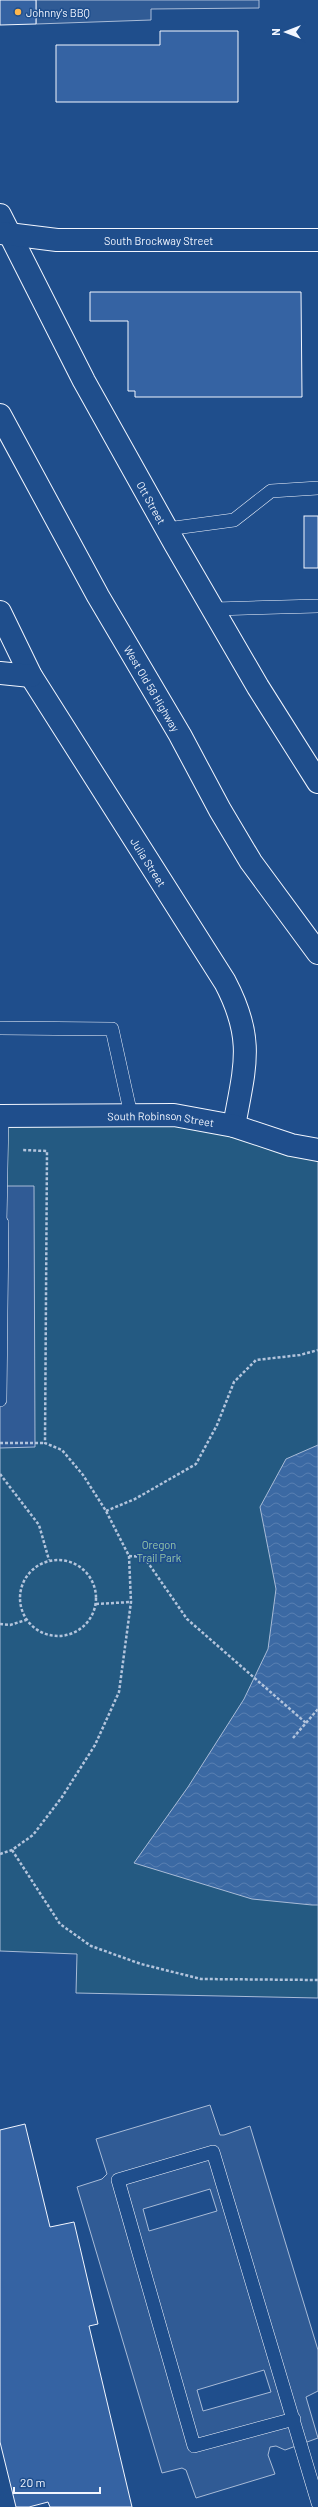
<svg xmlns="http://www.w3.org/2000/svg" width="318" height="2507" viewBox="0 0 318 2507" font-family="Barlow,sans-serif">
<style>
.green{fill:#245a82;stroke:#a8bbd7}
.parking{fill:#305b95;stroke:#a8bbd7;fill-rule:evenodd}
.water{fill:url(#water-waves);stroke:#a8bbd7}
.building{fill:#3563a3;stroke:#f2f6ff}
.lines{fill:none;stroke-linecap:round;stroke-linejoin:round}
.lane-casing{stroke:#f2f6ff;stroke-width:14}
.street-casing{stroke:#f2f6ff;stroke-width:24}
.secondary-casing{stroke:#f2f6ff;stroke-width:24}
.path{stroke:#b3c4dc;stroke-width:2.5;stroke-dasharray:3 2;stroke-linecap:butt}
.lane{stroke:#1f4e8c;stroke-width:13}
.street{stroke:#1f4e8c;stroke-width:22}
.secondary{stroke:#1f4e8c;stroke-width:22}
.poi-dot{fill:#ffb74d;stroke:#1f4e8c;stroke-width:1.5}
.labels{text-anchor:middle;dominant-baseline:central;stroke-width:3;stroke-linejoin:round;paint-order:stroke}
.poi-label{font-size:11px;fill:#f2f6ff;stroke:#1f4e8c;text-anchor:start}
.street-label{font-size:11px;fill:#f2f6ff;stroke:#1f4e8c}
.park-label{font-size:11px;fill:#97c8a6;stroke:#1f4e8c}
</style>
<defs>
<pattern id="water-waves" width="16" height="10" patternUnits="userSpaceOnUse"><rect width="16" height="10" fill="#3b69a3"/><path d="M0 5q4-4 8 0t8 0" fill="none" stroke="#587fb1"/></pattern>
</defs>
<rect width="100%" height="100%" fill="#1f4e8c"/>
<polygon class="green" points="174,1115 318,1150 318,1998 76,1993 77,1954 0,1951 0,1116"/>
<g class="parking">
<polygon points="36,0 259,0 259,8 151,9 151,20 36,24"/>
<polygon points="0,1186 34,1186 35,1447 0,1448"/>
<path d="M210,2105L220,2135H224L250,2126L318,2350V2391L306,2397L318,2438L285,2450L276,2446L270,2447L268,2455L275,2474L196,2498L186,2470L182,2468L162,2473L77,2187L102,2179L107,2174L96,2139ZM210,2189L217,2211L149,2231L143,2209ZM264,2370L271,2392L203,2411L197,2390Z"/>
</g>
<polygon class="water" points="318,1445 318,1905 312,1905 252,1899 134,1863 188,1787 244,1699 268,1649 276,1589 260,1507 286,1459"/>
<g class="building">
<polygon points="0,0 36,0 36,24 0,25"/>
<polygon points="160,31 238,31 238,102 56,102 56,45 160,45"/>
<polygon points="90,292 301,292 302,397 135,397 135,391 128,391 128,321 90,321"/>
<rect x="304" y="516" width="14" height="52"/>
<polygon points="25,2124 50,2227 74,2222 98,2324 89,2326 132,2507 50,2507 48,2502 29,2507 16,2507 0,2442 0,2130"/>
</g>
<g class="lines">
<g class="lane-casing">
<g id="lane">
<polyline points="167,529 234,520 271,491 318,488"/>
<polyline points="215,609 318,606"/>
<polyline points="0,1028 112,1029 131,1115"/>
<polyline points="0,1223 2,1116"/>
<polyline points="0,1400 2,1223"/>
<polyline points="294,2419 194,2446 118,2180 213,2152 318,2503"/>
</g>
</g>
<g class="street-casing">
<g id="street">
<path id="s1" d="M0,215L84,381L175,544L258,687L318,782"/>
<path id="s2" d="M0,233L57,240H318"/>
<path id="s3" d="M0,612L31,676L225,982C255,1039 245,1066 234,1126"/>
<polyline points="0,673 31,676"/>
<path id="s4" d="M0,1116L174,1115L234,1126L291,1145L318,1150"/>
</g>
</g>
<g class="secondary-casing">
<g id="secondary">
<path id="s5" d="M0,415L98,596L180,735L220,810L251,862L318,953"/>
</g>
</g>
<g class="path">
<polyline points="0,1443 45,1443"/>
<polyline points="0,1474 39,1525 49,1560"/>
<polyline points="106,1511 135,1499 196,1464 217,1425 234,1382 256,1360 300,1355 318,1350"/>
<polyline points="129,1556 144,1557 187,1619 306,1723"/>
<circle cx="58" cy="1598" r="38"/>
<polyline points="96,1604 131,1602"/>
<polyline points="0,1624 10,1625 26,1620"/>
<polyline points="293,1738 318,1709"/>
<polyline points="12,1850 60,1924 91,1946 141,1964 201,1979 318,1980"/>
<polyline points="0,1854 12,1850 33,1835 62,1797 95,1745 119,1692 131,1602 129,1556 106,1511 83,1475 62,1450 45,1443 47,1151 22,1150"/>
</g>
<use href="#lane" class="lane"/>
<use href="#street" class="street"/>
<use href="#secondary" class="secondary"/>
</g>
<circle class="poi-dot" cx="18" cy="12" r="4"/>
<g class="labels">
<g class="poi-label">
<text x="26" y="12">Johnny's BBQ</text>
</g>
<g class="street-label">
<text stroke="none"><textPath href="#s2" startOffset="159">South Brockway Street</textPath></text>
<text stroke="none"><textPath href="#s1" startOffset="325">Ott Street</textPath></text>
<text stroke="none"><textPath href="#s5" startOffset="313">West Old 56 Highway</textPath></text>
<text stroke="none"><textPath href="#s3" startOffset="291">Julia Street</textPath></text>
<text stroke="none"><textPath href="#s4" startOffset="161">South Robinson Street</textPath></text>
</g>
<g class="park-label">
<text x="159" y="1544">Oregon<tspan x="159" dy="13">Trail Park</tspan></text>
</g>
</g>
<g transform="translate(286 32) rotate(270)" stroke="#1f4e8c" stroke-width="3" paint-order="stroke">
<path d="M0-3L7 15L0 10L-7 15Z" fill="#f2f6ff"/>
<text y="-6" font-size="11" font-weight="bold" text-anchor="middle" fill="#f2f6ff">N</text>
</g>
<path d="M14 2487v6h86v-6" fill="none" stroke="#f2f6ff" stroke-width="2"/>
<text x="20" y="2487" font-size="12" fill="#f2f6ff" stroke="#1f4e8c" stroke-width="3" paint-order="stroke">20 m</text>
</svg>
